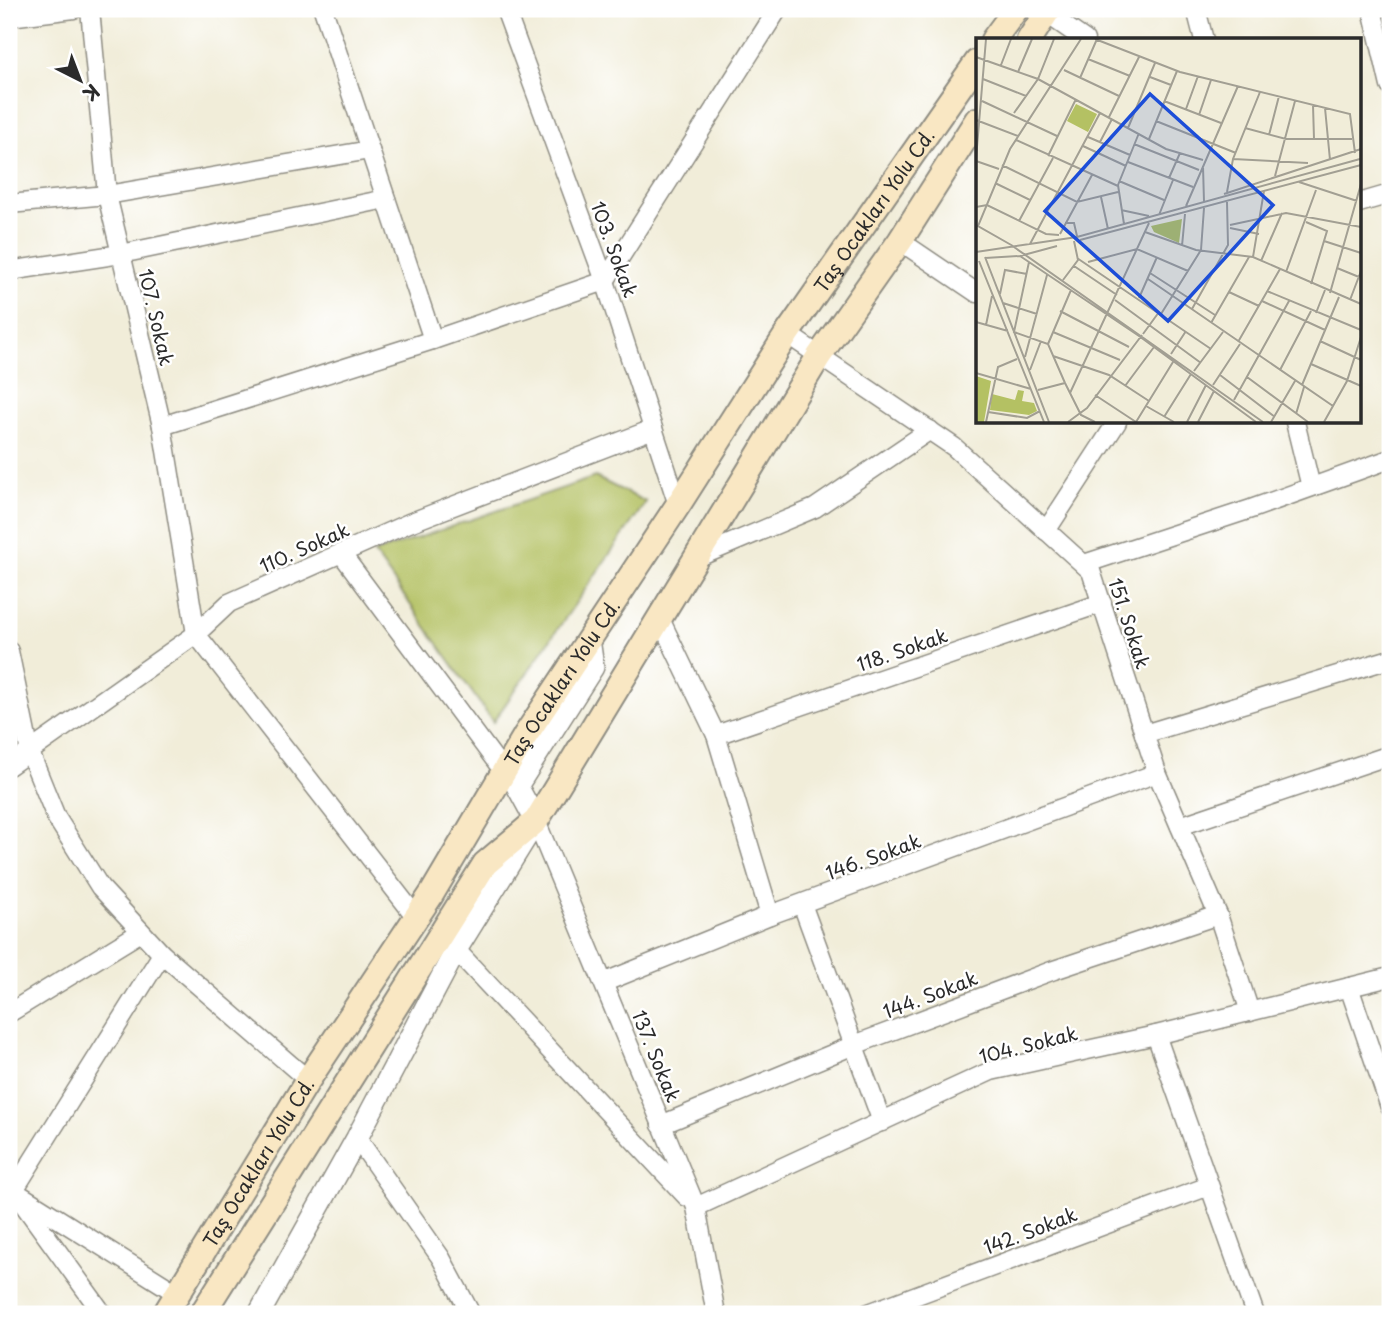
<svg xmlns="http://www.w3.org/2000/svg" width="1399" height="1323" viewBox="0 0 1399 1323" font-family="'Playpen Sans',sans-serif">
<style>
.green{fill:#b4c163;stroke:#707647;stroke-width:2}
.lines{fill:none;stroke-linecap:round;stroke-linejoin:round}
.minor-casing{stroke:#8e8c82;stroke-width:21}
.tertiary-casing{stroke:#8e8c82;stroke-width:24}
.secondary-casing{stroke:#8e8c82;stroke-width:28}
.minor{stroke:#fff;stroke-width:18}
.tertiary{stroke:#fff;stroke-width:21}
.secondary{stroke:#f9e7c3;stroke-width:24}
.labels{text-anchor:middle;dominant-baseline:central;stroke-width:5;stroke-linejoin:round;paint-order:stroke}
.street-label{font-size:19px;fill:#2b2b2b;stroke:#fff}
.inset-road{fill:none;stroke:#a29f93;stroke-width:2}
.view{fill:#1d4ed8;fill-opacity:0.15;stroke:#1d4ed8;stroke-width:3.5}
.inset-edge{fill:none;stroke:#2b2b2b;stroke-width:3.5}
</style>
<rect width="100%" height="100%" fill="#fff"/>
<filter id="ink" filterUnits="userSpaceOnUse"><feTurbulence type="fractalNoise" baseFrequency=".0143" numOctaves="2"/><feDisplacementMap in="SourceGraphic" scale="14" xChannelSelector="R" yChannelSelector="G"/><feConvolveMatrix kernelMatrix="1 2 1 2 8 2 1 2 1" color-interpolation-filters="sRGB"/></filter>
<filter id="wash" filterUnits="userSpaceOnUse"><feTurbulence type="fractalNoise" baseFrequency=".00686" numOctaves="4" result="noise"/><feDisplacementMap in="SourceGraphic" scale="28" xChannelSelector="R" yChannelSelector="G"/><feGaussianBlur stdDeviation="1.57" result="paint"/><feColorMatrix in="noise" values="0 0 0 0 0 0 0 0 0 0 0 0 0 0 0 0 0 1.4 0 .05"/><feComposite in="paint" operator="in"/></filter>
<g filter="url(#wash)">
<rect width="100%" height="100%" fill="#f1edd9"/>
<polygon class="green" points="595,477 646,502 493,722 374,553"/>
</g>
<g filter="url(#ink)">
<g class="lines">
<g class="minor-casing">
<g id="minor">
<polyline points="90,9 107,195 162,426 196,634 416,917"/>
<polyline points="323,9 433,340"/>
<polyline points="505,9 605,281 678,505"/>
<polyline points="1196,9 1204,40"/>
<polyline points="1372,9 1390,86"/>
<polyline points="1046,13 1085,40"/>
<polyline points="9,17 74,9"/>
<polyline points="1359,203 1390,194"/>
<polyline points="9,204 107,195 370,150"/>
<polyline points="900,241 977,293"/>
<polyline points="9,271 121,254 386,199"/>
<polyline points="787,334 954,447 1091,571 1157,773 1218,915 1250,1012"/>
<polyline points="1295,422 1311,487"/>
<polyline points="162,426 433,340 605,281 778,9"/>
<polyline points="1046,531 1117,422"/>
<polyline points="341,553 504,772"/>
<polyline points="696,558 815,508 930,430"/>
<polyline points="1084,564 1251,509 1390,459"/>
<polyline points="660,619 716,735 770,915"/>
<polyline points="9,651 30,753 56,817 100,887 162,954 308,1080"/>
<polyline points="1144,734 1390,659"/>
<polyline points="716,735 1102,603"/>
<polyline points="9,766 196,634 229,603 409,523 653,429"/>
<polyline points="536,821 696,1207 716,1314"/>
<polyline points="1180,826 1390,755"/>
<polyline points="802,904 882,1122"/>
<polyline points="456,950 687,1197"/>
<polyline points="605,982 770,915 1157,773"/>
<polyline points="1349,987 1390,1107"/>
<polyline points="9,1013 141,932"/>
<polyline points="1156,1035 1255,1314"/>
<polyline points="661,1125 854,1045 1054,970 1218,915"/>
<polyline points="357,1138 441,1258 471,1314"/>
<polyline points="14,1191 178,1294"/>
<polyline points="9,1198 162,954"/>
<polyline points="19,1198 103,1314"/>
<polyline points="696,1207 991,1071 1156,1035 1390,977"/>
<polyline points="866,1314 1209,1186"/>
</g>
</g>
<g class="tertiary-casing">
<polyline id="tertiary" points="259,1314 357,1138 456,950 536,821 517,786 593,667 589,639"/>
</g>
<g class="secondary-casing">
<g id="secondary">
<polyline points="993,40 1016,9"/>
<polyline points="1029,40 1049,9"/>
<path id="s1" d="M165,1314L308,1080L431,895L525,736L678,505L787,334L977,62"/>
<polyline points="202,1314 485,864 536,821 819,356 900,241 977,120"/>
</g>
</g>
<use href="#minor" class="minor"/>
<use href="#tertiary" class="tertiary"/>
<use href="#secondary" class="secondary"/>
</g>
</g>
<g class="labels">
<g class="street-label">
<text stroke="none"><textPath href="#s1" startOffset="1312">Taş Ocakları Yolu Cd.</textPath></text>
<text transform="translate(615 249) rotate(70)">103. Sokak</text>
<text transform="translate(157 317) rotate(77)">107. Sokak</text>
<text transform="translate(304 547) rotate(-24)">110. Sokak</text>
<text transform="translate(1130 623) rotate(72)">151. Sokak</text>
<text transform="translate(902 649) rotate(-19)">118. Sokak</text>
<text stroke="none"><textPath href="#s1" startOffset="746">Taş Ocakları Yolu Cd.</textPath></text>
<text transform="translate(873 856) rotate(-20)">146. Sokak</text>
<text transform="translate(930 994) rotate(-21)">144. Sokak</text>
<text transform="translate(1028 1044) rotate(-14)">104. Sokak</text>
<text transform="translate(657 1056) rotate(68)">137. Sokak</text>
<text stroke="none"><textPath href="#s1" startOffset="178">Taş Ocakları Yolu Cd.</textPath></text>
<text transform="translate(1030 1230) rotate(-21)">142. Sokak</text>
</g>
</g>
<g transform="translate(976 38)">
<rect width="385" height="385" fill="#f1edd9"/>
<path d="M100,66L121,76L112,94L91,83ZM206,181L203,205L178,194L175,188ZM0,338L15,343L8,384H0ZM42,352L48,353L46,363L58,365L61,373L53,377L14,372L16,356L39,362Z" fill="#b4c163"/>
<path class="inset-road" d="M119,1L204,34L374,76L379,115M0,19L62,41L190,111L227,122M112,21L154,38M25,27L35,1M88,32L143,58M42,34L56,1M174,39L195,47M104,40L121,1M7,41L50,58M6,63L81,98M188,63L245,85M337,67L338,101M349,70L354,122M210,71L222,38M38,75L62,41L78,1M223,77L235,42M133,79L163,19M0,82L42,98M180,83L260,115M152,90L179,25M269,90L310,101H376M293,97L303,58M112,99L154,117M173,101L201,33M40,102L142,148M124,104L136,81M158,106L223,132M107,108L150,128M72,118L100,61M0,121L10,1M257,121L332,125M0,123L23,131M152,124L217,149M26,127L101,164L142,154M227,128L228,164M299,138L319,63M193,140L204,115M143,143L188,162M323,144L381,163M19,145L54,162M251,154L257,121L284,54M248,156L385,111M125,159L132,191M210,168L262,48M0,169L11,167L70,196L83,197M145,172L173,178M183,177L197,142M43,183L77,120M330,184L351,193L335,246M89,185H98L101,198M148,186L142,147L163,95M254,187L310,175L385,189M254,190L283,196M169,194L220,212L277,219L385,266M84,196L116,137M104,202L385,127M348,203L385,215M54,206L124,75M37,208L2,188L34,111L105,1M206,208L209,176M38,209L287,384M0,214L101,199L384,121M44,218L163,298L280,384M9,219L73,384M277,219L288,153M9,220L44,218L81,208M101,220L235,311M3,223L68,384M285,223L306,175M53,224L38,294L72,306L89,345M112,224L161,211L212,233M98,228L141,257M361,230L383,239M310,234L340,152M174,235L239,277M172,241L357,368M87,242L102,222L98,203M291,253L385,292M253,254L283,268M354,255L385,146M24,256L29,232L51,236M163,260L181,219M139,262L225,325M374,262L385,233M286,263L349,292M27,265L61,276M216,271L252,207L251,164M84,273L153,309M340,275L349,252M185,276L225,212L228,170M0,284L32,293M235,285L273,219M10,287L16,258M77,294L144,322M167,296L183,274M344,303L385,322M262,304L304,231M72,306L95,252M195,316L210,293M77,318L133,337L173,363M49,319L71,237M335,326L385,348M54,332L65,303M304,332L335,273M218,333L247,294M0,335L55,351M244,337L299,379M271,339L332,384M237,347L264,306M326,347L363,259M149,348L178,309M62,352L89,345L105,377L119,384M94,355L173,185M119,357L160,384M258,362L313,263M170,368L198,384M12,374L51,380L64,373M320,376L328,349M188,379L215,336M10,384L22,329L41,321M92,384L111,370L166,297M160,384L197,324M211,384L230,347M222,384L238,353M295,384L319,343M348,384L371,343L385,299"/>
<path class="view" d="M174,56L297,167L192,283L69,173Z"/>
<rect width="385" height="385" class="inset-edge"/>
</g>
<rect width="1399" height="1323" fill="none" stroke="#fff" stroke-width="35"/>
<g transform="translate(80 80) rotate(138)" stroke="#ffffff" stroke-width="5" paint-order="stroke">
<path d="M0-5L12 26L0 18L-12 26Z" fill="#2b2b2b"/>
<text y="-10" font-size="19" font-weight="bold" text-anchor="middle" fill="#2b2b2b">K</text>
</g>
</svg>
